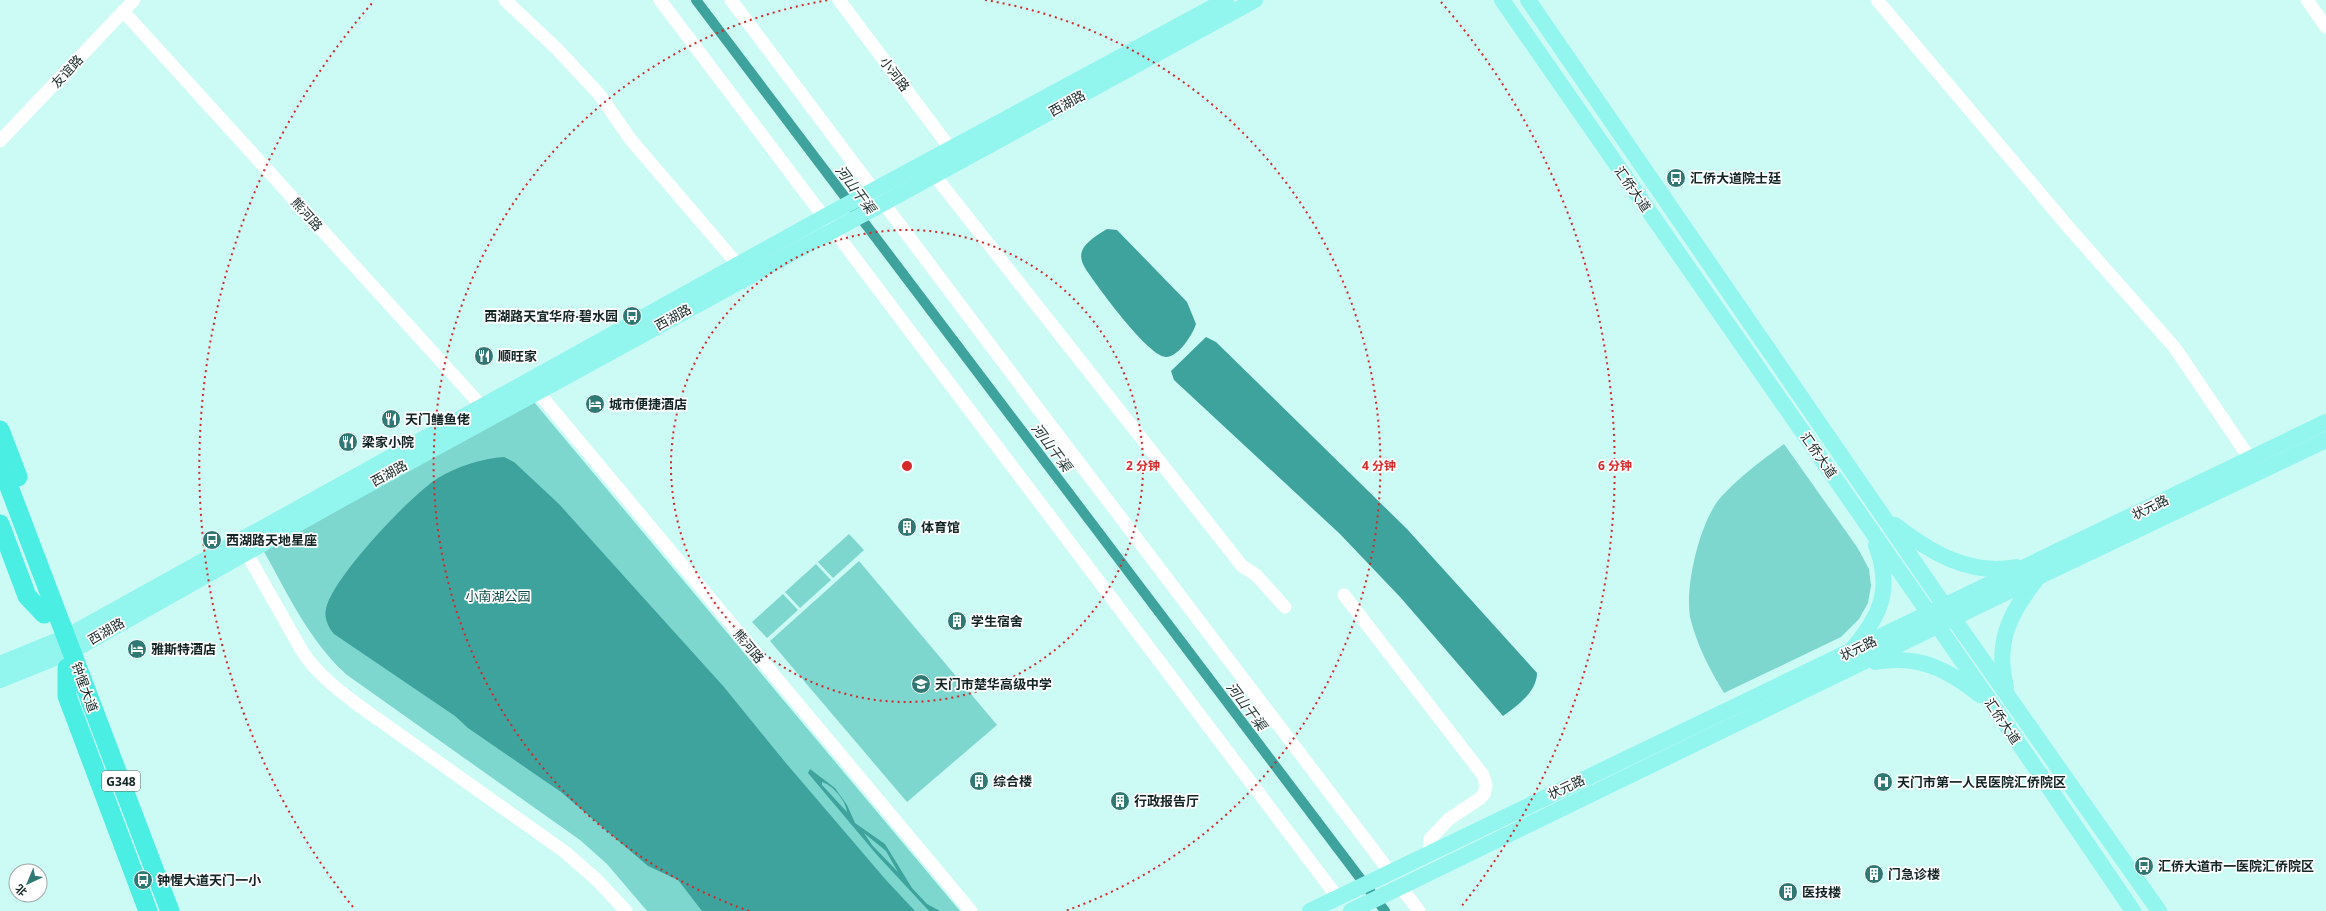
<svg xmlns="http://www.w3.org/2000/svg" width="2326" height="911" viewBox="0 0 2326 911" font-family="'Open Sans','Noto Sans SC',sans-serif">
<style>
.green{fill:#7dd7cf}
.water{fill:#3ea39c;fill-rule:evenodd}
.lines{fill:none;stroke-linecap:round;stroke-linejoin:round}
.canal{stroke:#3ea39c;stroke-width:10}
.minor{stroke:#fff;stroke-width:13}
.major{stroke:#92f5ee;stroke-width:16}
.highway{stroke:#4aeee3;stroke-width:19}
.ring{fill:none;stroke:#d62828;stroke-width:2;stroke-dasharray:2 4}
.labels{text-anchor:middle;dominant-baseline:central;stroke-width:3.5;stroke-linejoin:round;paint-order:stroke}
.shield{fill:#fff;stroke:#596665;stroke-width:1}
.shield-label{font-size:12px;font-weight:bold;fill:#122423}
.street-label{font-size:13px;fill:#122423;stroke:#fff}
.poi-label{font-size:13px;font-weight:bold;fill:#122423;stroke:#fff;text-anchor:start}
.park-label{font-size:13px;fill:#074642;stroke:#fff}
.water-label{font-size:14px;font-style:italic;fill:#203735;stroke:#fff}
.centre{fill:#d62828;stroke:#fff;stroke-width:2}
.ring-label{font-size:12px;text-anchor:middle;font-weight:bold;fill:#d62828;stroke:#fff;stroke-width:3.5;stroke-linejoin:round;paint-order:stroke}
</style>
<rect width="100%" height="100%" fill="#ccfbf6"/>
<g class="green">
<path d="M534,402L960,911H647L607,864L580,840L347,675C309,641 288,594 263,550Z"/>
<path d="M1784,444L1857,547L1869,569L1871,586L1868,603L1859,619L1841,637L1724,693C1710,670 1698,647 1691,621C1683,591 1700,520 1721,497C1739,477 1762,460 1784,444Z"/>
<polygon points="849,534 864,550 833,578 818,562"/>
<polygon points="859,561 997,725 907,802 770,641"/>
<polygon points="816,564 831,580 800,608 785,592"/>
<polygon points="783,594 798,610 767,638 752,622"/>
</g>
<g class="water">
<path d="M1107,229L1117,230L1187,302L1196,324C1193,334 1179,356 1167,357C1151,359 1104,295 1094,281C1089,273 1078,262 1082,251C1085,242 1099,234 1107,229Z"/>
<path d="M1206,337L1216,342L1407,529L1537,673C1537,691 1518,706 1503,716L1401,598L1340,534L1174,380L1171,371Z"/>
<path d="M504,457L514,462L559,504L649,604L724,687L785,762L886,880L915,911H702L678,880L648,866L561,792L468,728L455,716L334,634C328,627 324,618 326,609C331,579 412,494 438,478C456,467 483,458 504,457Z"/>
<path d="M810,769L835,788L847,805L855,823L885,844L912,888L927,904L940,911H929L877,855L808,773ZM822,782C833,785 846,801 847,812L822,785ZM864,833L886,851L898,872L872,845Z"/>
</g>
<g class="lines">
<polyline class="canal" points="696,0 1385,911"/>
<g class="minor">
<polyline points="505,0 557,49 599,94 631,140 738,265"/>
<polyline points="660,0 1338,898"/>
<polyline points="731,0 1039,410 1390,872"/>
<polyline points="839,0 950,148"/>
<polyline points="1877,0 2070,229 2175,348 2250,459"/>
<polyline points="2307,0 2326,27"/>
<polyline points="123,11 488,413"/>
<polyline points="0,141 134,0"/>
<polyline points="935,176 1242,566 1256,575 1285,607"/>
<polyline points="532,385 971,911"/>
<path d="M246,552L302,651C316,673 337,689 358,705L565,852L597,880L626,911"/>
<polyline points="1344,595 1483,775 1486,785 1484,794 1479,799 1449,819 1430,839 1429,853"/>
<polyline points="1400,886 1419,911"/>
</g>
<g class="major">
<polyline points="1502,0 1992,704 2133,911"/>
<polyline points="1528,0 1944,605 2159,911"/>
<path d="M1895,525C1930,552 1969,576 2016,567"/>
<path d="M1853,648C1882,614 1892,588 1876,545"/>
<path d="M1875,662C1918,654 1947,669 1980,695"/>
<polyline points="0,664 66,637 824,217 1226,0"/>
<polyline points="0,680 72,651 342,499 1255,0"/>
<path d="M2006,687C1995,643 2009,614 2036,580"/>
<polyline points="1310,911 2326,422"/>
<polyline points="1351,911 2011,590 2326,440"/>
</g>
<g class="highway">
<polyline points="0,430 18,477"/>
<polyline points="0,463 170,911"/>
<polyline points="0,524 27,596 44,614"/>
<polyline points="67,668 67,696 148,911"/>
</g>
</g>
<g class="ring">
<circle cx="907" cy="466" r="236"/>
<path d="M749 911A472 472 0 0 1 829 0M985 0A472 472 0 0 1 1065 911"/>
<path d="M353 907A708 708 0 0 1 373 2M1441 2A708 708 0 0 1 1461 907"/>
</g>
<defs>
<g id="bus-disc" transform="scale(1)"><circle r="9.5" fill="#307873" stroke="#fff"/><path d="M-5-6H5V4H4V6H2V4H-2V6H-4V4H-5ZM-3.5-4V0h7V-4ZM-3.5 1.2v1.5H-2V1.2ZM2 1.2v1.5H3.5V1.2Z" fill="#fff"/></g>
<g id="restaurant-disc" transform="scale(1)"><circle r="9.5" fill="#307873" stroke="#fff"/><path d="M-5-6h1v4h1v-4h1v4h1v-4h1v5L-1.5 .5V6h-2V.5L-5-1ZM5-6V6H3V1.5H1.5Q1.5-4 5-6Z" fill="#fff"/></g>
<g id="hotel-disc" transform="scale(1)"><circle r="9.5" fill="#307873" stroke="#fff"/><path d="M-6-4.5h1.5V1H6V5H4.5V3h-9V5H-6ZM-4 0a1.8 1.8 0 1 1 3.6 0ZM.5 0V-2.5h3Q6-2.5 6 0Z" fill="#fff"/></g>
<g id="building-disc" transform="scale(1)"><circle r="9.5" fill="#307873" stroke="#fff"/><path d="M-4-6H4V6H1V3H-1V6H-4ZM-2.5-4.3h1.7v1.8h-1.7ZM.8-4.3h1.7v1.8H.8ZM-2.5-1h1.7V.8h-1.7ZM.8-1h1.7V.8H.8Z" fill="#fff"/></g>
<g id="school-disc" transform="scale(1)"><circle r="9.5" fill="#307873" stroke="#fff"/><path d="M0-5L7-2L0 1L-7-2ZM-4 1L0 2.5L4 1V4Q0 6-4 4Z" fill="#fff"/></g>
<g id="hospital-disc" transform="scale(1)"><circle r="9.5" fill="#307873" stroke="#fff"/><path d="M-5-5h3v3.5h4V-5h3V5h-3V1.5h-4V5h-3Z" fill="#fff"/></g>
</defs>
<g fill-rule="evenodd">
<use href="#bus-disc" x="1676" y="178"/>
<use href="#bus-disc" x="632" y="316"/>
<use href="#restaurant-disc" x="484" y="356"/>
<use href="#hotel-disc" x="595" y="404"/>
<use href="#restaurant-disc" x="391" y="419"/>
<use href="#restaurant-disc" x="348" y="442"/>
<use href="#building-disc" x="907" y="527"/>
<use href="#bus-disc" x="212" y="540"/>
<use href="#building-disc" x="957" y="621"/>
<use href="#hotel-disc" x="137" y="649"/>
<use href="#school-disc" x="921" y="684"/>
<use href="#building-disc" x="979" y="781"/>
<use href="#hospital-disc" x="1883" y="782"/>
<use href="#building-disc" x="1120" y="801"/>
<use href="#bus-disc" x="2144" y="866"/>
<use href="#building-disc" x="1874" y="874"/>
<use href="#bus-disc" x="143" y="880"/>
<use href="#building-disc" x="1788" y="892"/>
</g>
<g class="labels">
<rect class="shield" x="102" y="771" width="38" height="20" rx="3"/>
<g class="shield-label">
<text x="121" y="781">G348</text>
</g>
<g class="street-label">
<text transform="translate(67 71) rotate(-47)">友谊路</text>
<text transform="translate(895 74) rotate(53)">小河路</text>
<text transform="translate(1067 103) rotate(-29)">西湖路</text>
<text transform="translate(1633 189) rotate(55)">汇侨大道</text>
<text transform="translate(307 214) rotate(48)">熊河路</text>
<text transform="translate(673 317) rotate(-29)">西湖路</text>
<text transform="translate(1819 455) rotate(55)">汇侨大道</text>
<text transform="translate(389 473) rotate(-29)">西湖路</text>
<text transform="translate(2150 507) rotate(-26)">状元路</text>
<text transform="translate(106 631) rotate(-30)">西湖路</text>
<text transform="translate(749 646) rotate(50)">熊河路</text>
<text transform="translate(1858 648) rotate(-26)">状元路</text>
<text transform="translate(85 687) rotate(70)">钟惺大道</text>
<text transform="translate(2003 721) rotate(56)">汇侨大道</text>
<text transform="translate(1566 787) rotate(-25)">状元路</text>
</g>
<g class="poi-label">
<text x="1690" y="178">汇侨大道院士廷</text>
<text x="618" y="316" text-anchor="end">西湖路天宜华府·碧水园</text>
<text x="498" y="356">顺旺家</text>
<text x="609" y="404">城市便捷酒店</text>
<text x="405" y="419">天门鳝鱼佬</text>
<text x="362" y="442">梁家小院</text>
<text x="921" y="527">体育馆</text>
<text x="226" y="540">西湖路天地星座</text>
<text x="971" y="621">学生宿舍</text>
<text x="151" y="649">雅斯特酒店</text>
<text x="935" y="684">天门市楚华高级中学</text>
<text x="993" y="781">综合楼</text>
<text x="1897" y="782">天门市第一人民医院汇侨院区</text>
<text x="1134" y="801">行政报告厅</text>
<text x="2158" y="866">汇侨大道市一医院汇侨院区</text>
<text x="1888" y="874">门急诊楼</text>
<text x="157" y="880">钟惺大道天门一小</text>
<text x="1802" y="892">医技楼</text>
</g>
<g class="park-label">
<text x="498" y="596">小南湖公园</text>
</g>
<g class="water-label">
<text transform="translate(856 189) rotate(53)">河山干渠</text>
<text transform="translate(1052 447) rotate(53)">河山干渠</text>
<text transform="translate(1247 706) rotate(53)">河山干渠</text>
</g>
</g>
<circle cx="907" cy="466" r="6" class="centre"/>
<g class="ring-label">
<text x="1143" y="470">2 分钟</text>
<text x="1379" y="470">4 分钟</text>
<text x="1615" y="470">6 分钟</text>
</g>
<g transform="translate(28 883) rotate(224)"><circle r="19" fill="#ffffff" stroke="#a0a7a7"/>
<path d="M0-3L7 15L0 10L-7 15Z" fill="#307873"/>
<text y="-6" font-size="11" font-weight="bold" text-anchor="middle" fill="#122423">北</text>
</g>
</svg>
